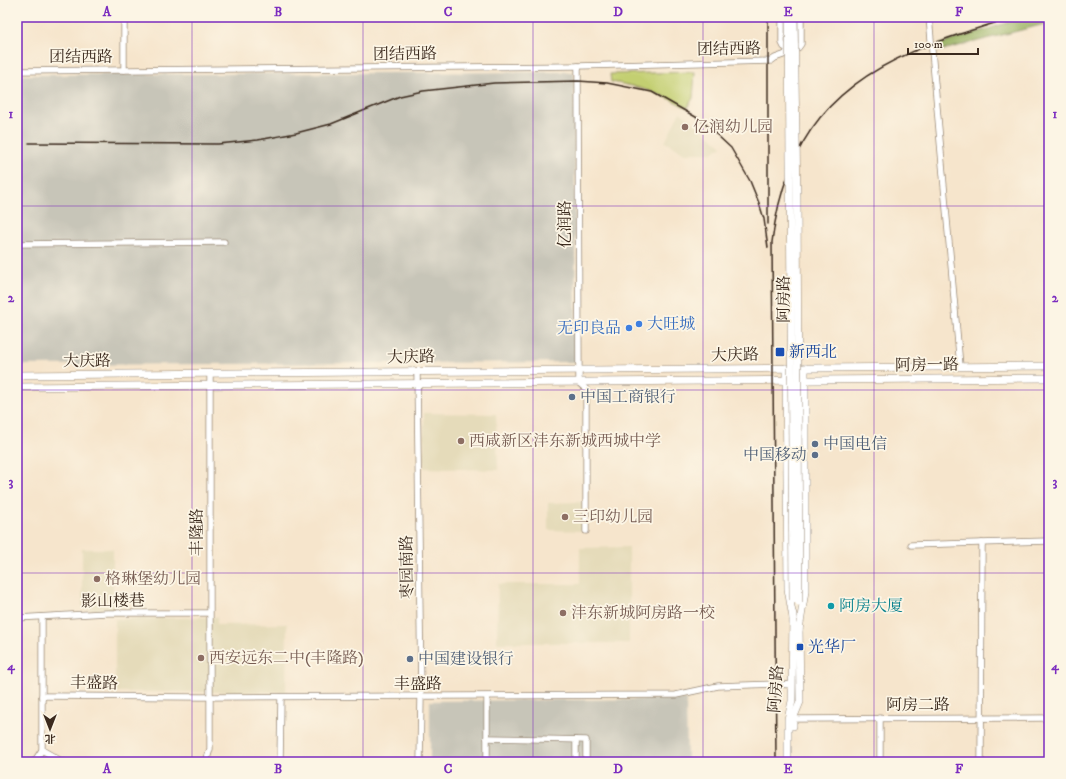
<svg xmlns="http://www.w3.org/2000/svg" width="1066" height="779" viewBox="0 0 1066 779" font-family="'IM FELL DW Pica','Noto Serif SC',serif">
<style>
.built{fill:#e5dbba}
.industrial{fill:#c7c5b8}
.green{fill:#c3cf71;stroke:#7f7c48}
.forest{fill:#9ab263;stroke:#6a6e40}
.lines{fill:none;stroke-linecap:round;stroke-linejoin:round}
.minor-casing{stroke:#988875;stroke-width:7}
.major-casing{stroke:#988875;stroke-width:8}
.minor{stroke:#fff;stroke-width:5.5}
.major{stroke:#fff;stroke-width:7}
.rail{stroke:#3b2a1e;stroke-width:1.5}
.major-bridge-casing{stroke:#988875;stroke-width:8;stroke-linecap:butt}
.major-bridge{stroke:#fff;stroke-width:7}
.grid{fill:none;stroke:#7b2cbf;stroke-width:1;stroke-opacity:0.55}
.education-dot{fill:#8d6e63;stroke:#fcf5e5;stroke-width:1.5}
.shop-dot{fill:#3f7fe0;stroke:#fcf5e5;stroke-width:1.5}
.transit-dot{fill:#1a4fb4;stroke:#fcf5e5;stroke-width:1.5}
.service-dot{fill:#5c6f8a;stroke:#fcf5e5;stroke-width:1.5}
.culture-dot{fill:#0f9aa8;stroke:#fcf5e5;stroke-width:1.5}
.labels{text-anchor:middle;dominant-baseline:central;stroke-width:3.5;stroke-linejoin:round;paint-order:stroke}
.street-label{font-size:16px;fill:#3b2a1e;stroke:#fcf5e5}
.education-label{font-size:16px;fill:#785e54;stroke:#fcf5e5;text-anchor:start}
.shop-label{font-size:16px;fill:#366cbe;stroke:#fcf5e5;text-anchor:start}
.transit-label{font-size:16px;fill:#164399;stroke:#fcf5e5;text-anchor:start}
.service-label{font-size:16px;fill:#4e5e75;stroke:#fcf5e5;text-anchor:start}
.culture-label{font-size:16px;fill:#0d838f;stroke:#fcf5e5;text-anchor:start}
.neatline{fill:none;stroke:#7b2cbf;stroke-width:1.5}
.grid-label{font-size:13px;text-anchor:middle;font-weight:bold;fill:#7b2cbf}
</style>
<rect width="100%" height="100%" fill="#fcf5e5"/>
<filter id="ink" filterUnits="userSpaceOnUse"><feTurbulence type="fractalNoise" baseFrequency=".025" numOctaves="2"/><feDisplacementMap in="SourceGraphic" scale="8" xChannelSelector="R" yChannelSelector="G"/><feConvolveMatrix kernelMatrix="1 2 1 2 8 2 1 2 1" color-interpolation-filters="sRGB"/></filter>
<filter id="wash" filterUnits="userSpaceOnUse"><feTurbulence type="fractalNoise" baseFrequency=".012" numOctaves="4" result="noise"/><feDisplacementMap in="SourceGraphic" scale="16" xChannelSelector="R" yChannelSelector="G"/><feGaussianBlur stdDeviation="0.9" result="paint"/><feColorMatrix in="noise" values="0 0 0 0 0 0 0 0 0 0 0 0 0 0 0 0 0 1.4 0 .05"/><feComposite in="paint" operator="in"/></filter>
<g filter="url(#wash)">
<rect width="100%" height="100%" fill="#f6e5cc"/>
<g class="built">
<polygon points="680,112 722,146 712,153 685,153 665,142"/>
<polygon points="424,413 496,414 498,470 424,468"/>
<polygon points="583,502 582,531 548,530 548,503"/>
<polygon points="629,547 629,643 497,643 498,584 580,584 580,548"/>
<polygon points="82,549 113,549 113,609 82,610"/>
<polygon points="217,617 217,625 287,624 286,692 115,692 115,619"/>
</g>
<g class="industrial">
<polygon points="574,72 576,362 17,365 17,75"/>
<polygon points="686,699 687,762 430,762 430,701"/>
</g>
<path class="green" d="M695,72L693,98L687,108C663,94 638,86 611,82L610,74Z"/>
<polygon class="forest" points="1026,17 1049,17 1049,23 939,51 937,45"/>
</g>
<g filter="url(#ink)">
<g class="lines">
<g class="minor-casing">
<g id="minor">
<polyline points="782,17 782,43 784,47 792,50 798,48 801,44 801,17"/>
<polyline points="929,17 960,366"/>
<polyline points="578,66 579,383 586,389 586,531"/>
<polyline points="124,70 124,17"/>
<polyline points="17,71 578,66 771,61 775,58 786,54 788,48"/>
<polyline points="17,244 224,242"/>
<polyline points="417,371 421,697 420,762"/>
<polyline points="911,545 1049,541"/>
<polyline points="17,618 107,613 209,613"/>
<polyline points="42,696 201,697 676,695 718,686 775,684 792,685"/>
<polyline points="880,718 880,762"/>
<polyline points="790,719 1049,718"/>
<polyline points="487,738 586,740 586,762"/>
<polyline points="576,740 576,762"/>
<polyline points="42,750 63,762"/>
<polyline points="34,762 42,750 42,617"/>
<polyline points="206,762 210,749 210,374"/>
<polyline points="280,762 281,697"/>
<polyline points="487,762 487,697"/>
<polyline points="981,762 982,543"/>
</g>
</g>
<g class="major-casing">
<g id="major">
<polyline points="786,368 788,589 793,618"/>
<polyline points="17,375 1049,366"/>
<polyline points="17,387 1049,378"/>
<polyline points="799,630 805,591 805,368"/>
<polyline points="793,726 793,719 800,702 799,626"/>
<polyline points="788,762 788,719 792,701 793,614"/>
</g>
</g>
<use href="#minor" class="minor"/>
<use href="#major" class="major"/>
<g class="rail">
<polyline points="768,17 768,224"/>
<polyline points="29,143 218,144 258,140 296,133 331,124 400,96 423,91 494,83 578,81 607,83 652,92 701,120 731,148 750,181 759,203 764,219 768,248"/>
<path d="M776,762L772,242C785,138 834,80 932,44C958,34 986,26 1013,17"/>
</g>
<g class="major-bridge-casing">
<g id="major-bridge">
<polyline points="789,17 793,600"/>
<polyline points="794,17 797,198 799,602"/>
</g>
</g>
<use href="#major-bridge" class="major-bridge"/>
</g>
</g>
<path class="grid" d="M192,17V762M363,17V762M533,17V762M703,17V762M874,17V762M17,206H1049M17,390H1049M17,573H1049"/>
<g class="education-dot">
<circle cx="685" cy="127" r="4"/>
<circle cx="461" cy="441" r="4"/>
<circle cx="565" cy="517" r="4"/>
<circle cx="97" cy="579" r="4"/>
<circle cx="563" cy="613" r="4"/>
<circle cx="201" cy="658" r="4"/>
</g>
<g class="shop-dot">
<circle cx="639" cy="324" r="4"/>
<circle cx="629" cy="328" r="4"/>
</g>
<g class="transit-dot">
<rect x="775" y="347" width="10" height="10" rx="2"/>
<rect x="796" y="643" width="8" height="8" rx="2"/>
</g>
<g class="service-dot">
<circle cx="572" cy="397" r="4"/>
<circle cx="815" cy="444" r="4"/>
<circle cx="815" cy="455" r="4"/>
<circle cx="410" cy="659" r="4"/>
</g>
<circle class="culture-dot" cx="831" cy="606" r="4"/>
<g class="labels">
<g class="street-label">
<text transform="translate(729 49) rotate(-1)">团结西路</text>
<text transform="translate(405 54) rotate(-1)">团结西路</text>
<text x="81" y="57">团结西路</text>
<text transform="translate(565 224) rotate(-90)">亿润路</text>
<text transform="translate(784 299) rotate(-90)">阿房路</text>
<text transform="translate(735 355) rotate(-1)">大庆路</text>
<text transform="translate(411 357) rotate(-1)">大庆路</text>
<text x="87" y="361">大庆路</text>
<text transform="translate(927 365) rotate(-1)">阿房一路</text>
<text transform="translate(197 532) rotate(-90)">丰隆路</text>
<text transform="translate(407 567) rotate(-91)">枣园南路</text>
<text transform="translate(113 601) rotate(-1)">影山楼巷</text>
<text transform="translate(94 683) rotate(1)">丰盛路</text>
<text x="418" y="684">丰盛路</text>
<text transform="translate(776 689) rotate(-86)">阿房路</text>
<text x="918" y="705">阿房二路</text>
</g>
<g class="education-label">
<text x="693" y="127">亿润幼儿园</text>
<text x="469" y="441">西咸新区沣东新城西城中学</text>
<text x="573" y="517">三印幼儿园</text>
<text x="105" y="579">格琳堡幼儿园</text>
<text x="571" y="613">沣东新城阿房路一校</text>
<text x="209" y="658">西安远东二中(丰隆路)</text>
</g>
<g class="shop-label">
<text x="647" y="324">大旺城</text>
<text x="621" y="328" text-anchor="end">无印良品</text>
</g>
<g class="transit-label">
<text x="789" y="352">新西北</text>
<text x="808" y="647">光华厂</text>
</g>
<g class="service-label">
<text x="580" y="397">中国工商银行</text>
<text x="823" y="444">中国电信</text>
<text x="807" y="455" text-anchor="end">中国移动</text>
<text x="418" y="659">中国建设银行</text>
</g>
<g class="culture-label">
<text x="839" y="606">阿房大厦</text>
</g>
</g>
<rect width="1066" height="779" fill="none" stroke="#fcf5e5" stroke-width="44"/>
<g transform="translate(50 729) rotate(180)" stroke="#fcf5e5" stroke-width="3" paint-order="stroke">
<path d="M0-3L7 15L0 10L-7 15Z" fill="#3b2a1e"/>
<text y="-6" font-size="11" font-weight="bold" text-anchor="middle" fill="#3b2a1e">北</text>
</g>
<path d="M908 48v6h70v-6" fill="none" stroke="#3b2a1e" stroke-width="2"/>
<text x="914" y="48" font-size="12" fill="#3b2a1e" stroke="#fcf5e5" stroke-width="3" paint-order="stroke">100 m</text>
<rect x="22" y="22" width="1022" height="735" class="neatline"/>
<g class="grid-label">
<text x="107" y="16">A</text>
<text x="278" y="16">B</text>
<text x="448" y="16">C</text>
<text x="618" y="16">D</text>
<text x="788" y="16">E</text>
<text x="959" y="16">F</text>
<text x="11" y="118">1</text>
<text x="1055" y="118">1</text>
<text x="11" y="302">2</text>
<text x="1055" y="302">2</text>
<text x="11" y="486">3</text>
<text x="1055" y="486">3</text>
<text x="11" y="670">4</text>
<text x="1055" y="670">4</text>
<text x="107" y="773">A</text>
<text x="278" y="773">B</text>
<text x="448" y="773">C</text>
<text x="618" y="773">D</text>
<text x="788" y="773">E</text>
<text x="959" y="773">F</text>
</g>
</svg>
